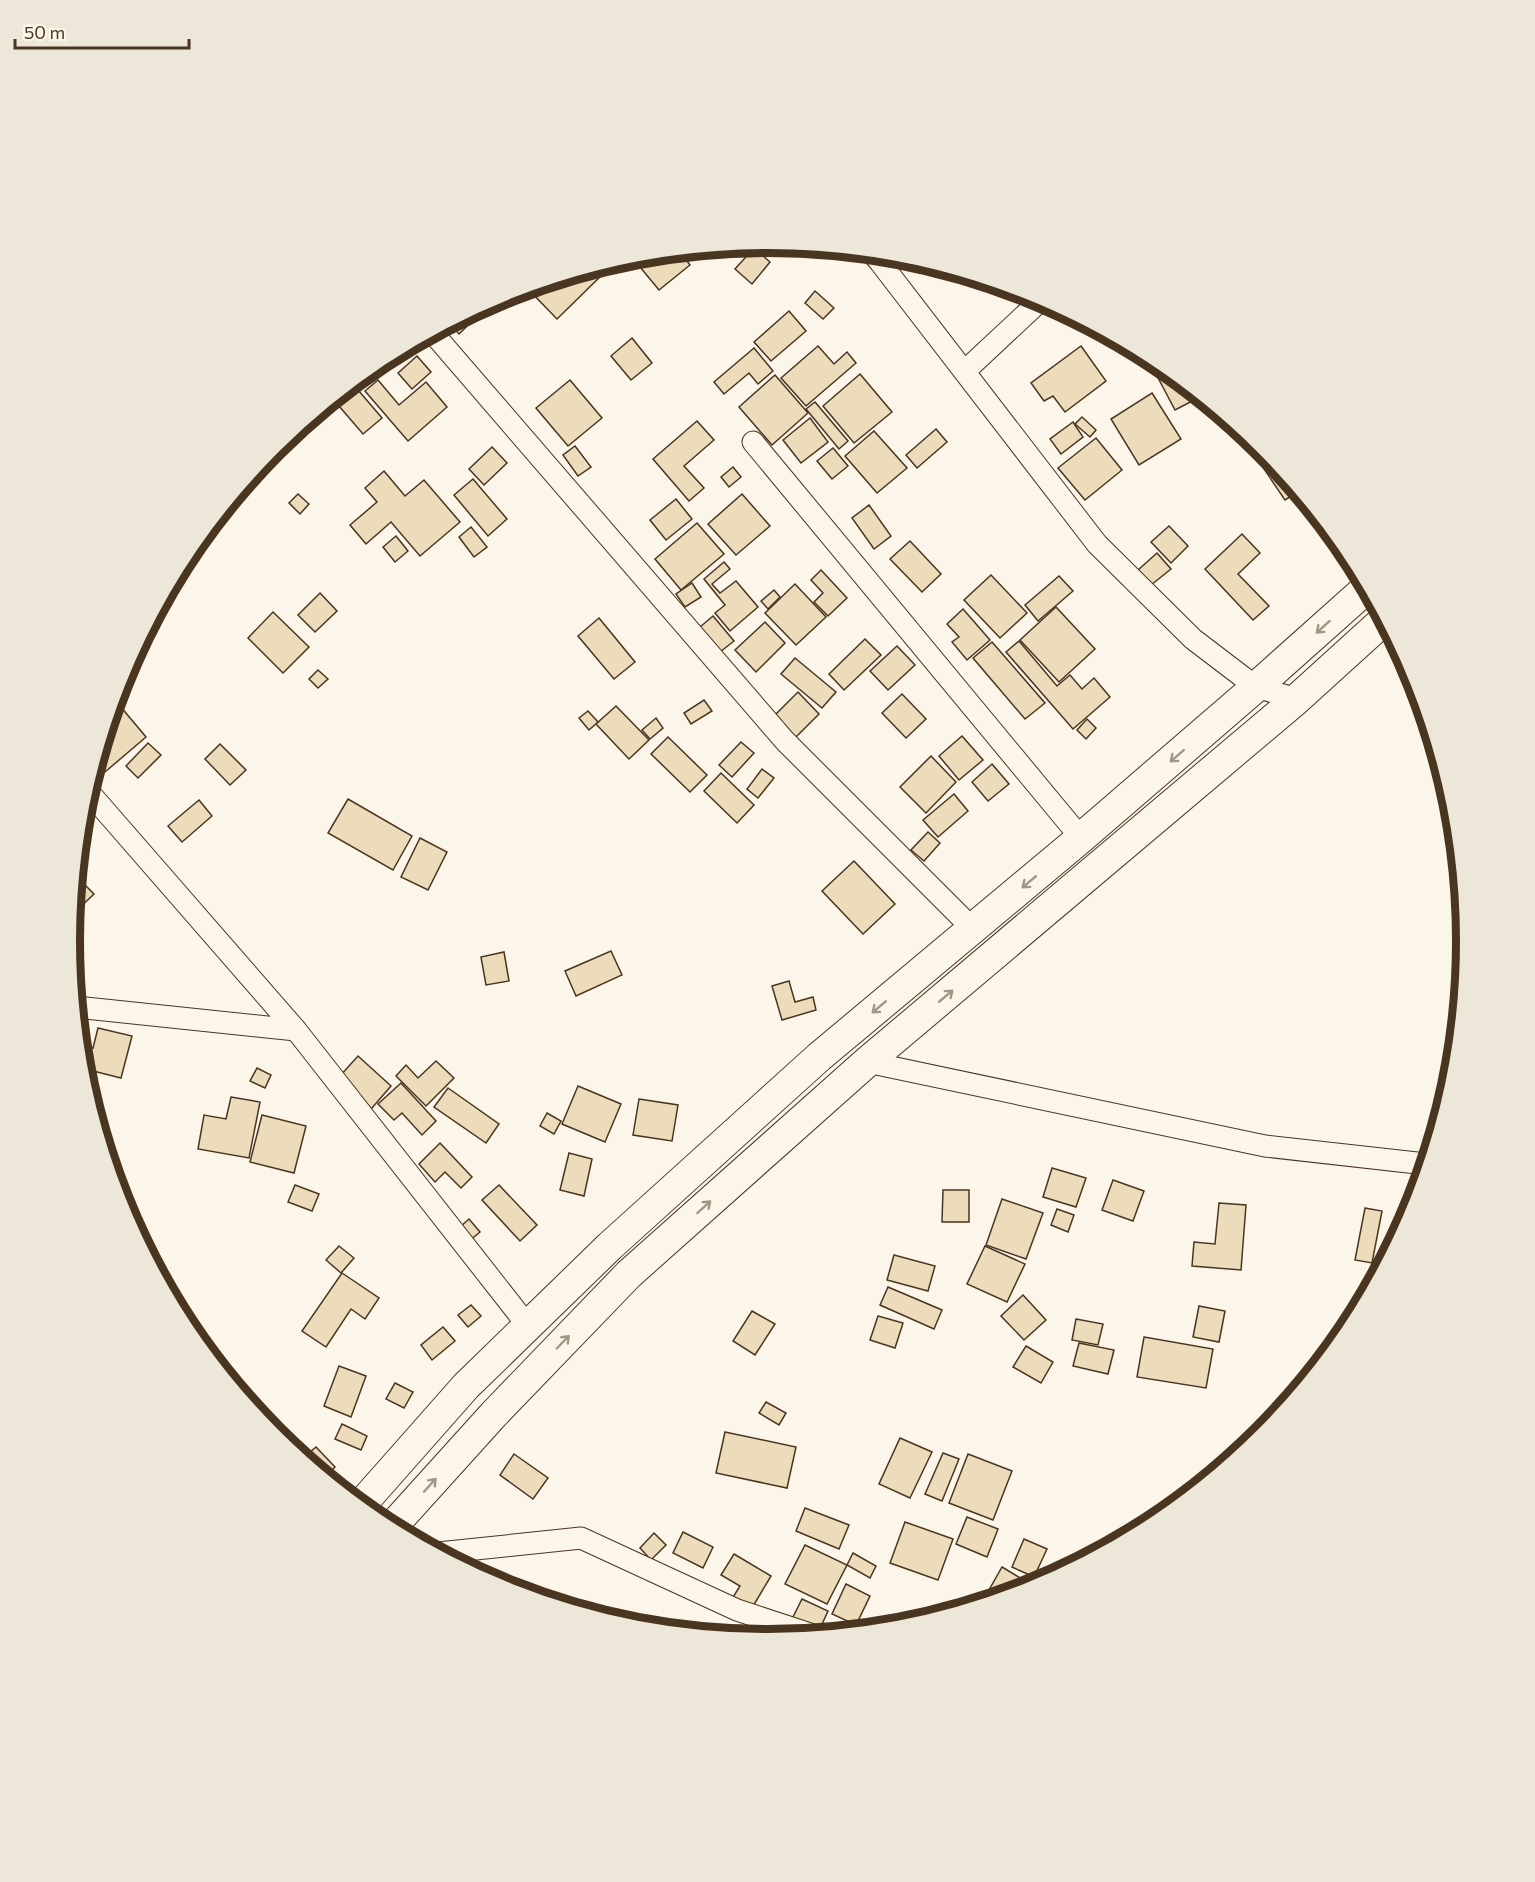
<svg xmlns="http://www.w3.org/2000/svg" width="1535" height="1882" viewBox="0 0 1535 1882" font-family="Commissioner,sans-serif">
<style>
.building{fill:#ecdcbc;stroke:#4a3520;stroke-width:1.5}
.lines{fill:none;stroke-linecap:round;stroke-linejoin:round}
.minor-casing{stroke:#4a3520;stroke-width:23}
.secondary-casing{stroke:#4a3520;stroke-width:32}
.minor{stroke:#fbf6e9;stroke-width:21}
.secondary{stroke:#fbf6e9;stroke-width:30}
.oneway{stroke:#a29684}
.rim{fill:none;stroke:#4a3520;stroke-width:8}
</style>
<rect width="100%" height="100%" fill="#fbf6e9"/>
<g class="building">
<polygon points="754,248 770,262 752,284 735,269"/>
<polygon points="679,251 690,265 659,290 631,256"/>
<polygon points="855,251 887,254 872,269"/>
<polygon points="602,265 607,270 557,319 527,288 559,278 562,281 567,275 582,271 584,273 588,269"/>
<polygon points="815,291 834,308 823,319 805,303"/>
<polygon points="496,298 459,334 449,323"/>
<polygon points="789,311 806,331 771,361 754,342"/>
<polygon points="632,338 652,363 631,380 611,356"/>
<polygon points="818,346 834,364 847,352 856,363 806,406 781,378"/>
<polygon points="1081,346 1106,381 1065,412 1053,396 1044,401 1031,383"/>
<polygon points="1131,347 1148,356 1143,361"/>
<polygon points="754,348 773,371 758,384 749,373 724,394 714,382"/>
<polygon points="417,356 431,372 412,389 398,373"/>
<polygon points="1164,367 1200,397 1175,410 1155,372"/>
<polygon points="860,374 892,412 854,443 823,406"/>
<polygon points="775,375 808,413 772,445 739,407"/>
<polygon points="378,380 399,405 426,382 447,407 408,441 365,391"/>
<polygon points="570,380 602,418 568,446 536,408"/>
<polygon points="352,383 382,418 363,434 333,399"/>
<polygon points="1152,393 1181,439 1139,465 1111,419"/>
<polygon points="815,402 848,441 839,449 806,409"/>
<polygon points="1082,417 1096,430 1090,437 1075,424"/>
<polygon points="810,418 828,442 801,463 783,440"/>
<polygon points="697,421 714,440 684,466 704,488 689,501 653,459"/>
<polygon points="1073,422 1083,437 1061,454 1050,439"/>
<polygon points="936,429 947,442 917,468 906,455"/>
<polygon points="874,431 907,468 877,493 845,456"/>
<polygon points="1096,438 1122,470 1085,500 1058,468"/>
<polygon points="575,446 591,467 578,476 563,455"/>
<polygon points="492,447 507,463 484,485 469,469"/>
<polygon points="833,448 848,466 832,479 817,461"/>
<polygon points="1269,457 1298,492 1285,500 1260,463"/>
<polygon points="733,467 741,477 729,487 721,477"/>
<polygon points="384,471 405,496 424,480 460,522 420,556 391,522 366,544 350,525 377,502 365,488"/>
<polygon points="473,479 507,519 488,536 454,495"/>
<polygon points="298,494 309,504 300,514 289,503"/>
<polygon points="742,494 770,526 736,555 708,524"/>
<polygon points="676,499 692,519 666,540 650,520"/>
<polygon points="869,505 891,536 874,549 852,518"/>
<polygon points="697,523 724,554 681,590 655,559"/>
<polygon points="1169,526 1188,546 1171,563 1151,542"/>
<polygon points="471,527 487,547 474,557 459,537"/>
<polygon points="1242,534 1260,553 1238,574 1269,606 1253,620 1205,569"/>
<polygon points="396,536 408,551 395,562 383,547"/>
<polygon points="910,541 941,574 922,592 890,559"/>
<polygon points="1157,553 1171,569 1151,585 1138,570"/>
<polygon points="724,562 730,569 712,584 720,593 736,581 758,607 730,631 715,613 725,605 704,579"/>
<polygon points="821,570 847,598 828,616 814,602 823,593 811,580"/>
<polygon points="991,575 1027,613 1000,638 964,600"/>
<polygon points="1059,576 1073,591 1038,621 1025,605"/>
<polygon points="692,583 701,597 685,607 676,594"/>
<polygon points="795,584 826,617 796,645 765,613"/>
<polygon points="774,590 780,597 768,609 761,601"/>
<polygon points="320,593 337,611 315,632 298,615"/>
<polygon points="1056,607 1095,649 1059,682 1020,640"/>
<polygon points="963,609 990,640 967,660 952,642 959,637 947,624"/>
<polygon points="273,612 309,647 283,673 248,638"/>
<polygon points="713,616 734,641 720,652 700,627"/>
<polygon points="599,618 635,662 614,679 578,636"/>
<polygon points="765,622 785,643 756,672 735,650"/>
<polygon points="865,639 881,655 844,690 829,674"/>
<polygon points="1019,641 1057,686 1070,675 1082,689 1094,678 1110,697 1073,729 1006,652"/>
<polygon points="992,642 1045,703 1025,719 973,658"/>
<polygon points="897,646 915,665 888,690 870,671"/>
<polygon points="795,658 836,692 822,708 781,674"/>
<polygon points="318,670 328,679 318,688 309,679"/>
<polygon points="798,692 819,714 793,740 772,718"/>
<polygon points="902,694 926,719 906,738 882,713"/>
<polygon points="115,700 146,737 105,772 96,760"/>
<polygon points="704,700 712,711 691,724 684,713"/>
<polygon points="616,706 649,740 629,759 596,724"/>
<polygon points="588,711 598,722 589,730 579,718"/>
<polygon points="656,718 663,728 650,739 642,730"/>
<polygon points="1087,719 1096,728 1086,739 1077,730"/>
<polygon points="962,736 983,760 959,780 939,756"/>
<polygon points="668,737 707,775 690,792 651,754"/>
<polygon points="741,742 754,753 732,777 719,765"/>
<polygon points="148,743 161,755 138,778 126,766"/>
<polygon points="220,744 246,770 230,785 205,759"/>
<polygon points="931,756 956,782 926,813 900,787"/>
<polygon points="992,764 1009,784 988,801 972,782"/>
<polygon points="762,769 774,778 758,798 747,789"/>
<polygon points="721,773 754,805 737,823 704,791"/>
<polygon points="954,794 968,811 938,837 923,820"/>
<polygon points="348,799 412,836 393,870 328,833"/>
<polygon points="199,800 212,816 182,842 168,826"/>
<polygon points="928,832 940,843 924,861 911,850"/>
<polygon points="420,838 447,852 428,890 401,877"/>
<polygon points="854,861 895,904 863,934 822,891"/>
<polygon points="75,875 94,894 71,916"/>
<polygon points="611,951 622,975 576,996 565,971"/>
<polygon points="504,952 509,981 486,985 481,957"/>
<polygon points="789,981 795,1002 813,997 816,1010 782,1020 772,986"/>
<polygon points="98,1028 132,1036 121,1078 81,1068 79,1045 93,1048"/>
<polygon points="358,1056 391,1086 365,1116 331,1086"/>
<polygon points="436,1061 454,1078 426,1106 396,1076 406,1065 418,1078"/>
<polygon points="257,1068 271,1075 265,1088 250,1081"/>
<polygon points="401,1083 436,1121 422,1135 402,1113 394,1120 378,1104"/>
<polygon points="578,1086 621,1104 605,1142 562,1124"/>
<polygon points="448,1088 499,1124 486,1143 434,1107"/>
<polygon points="231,1097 260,1102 249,1158 198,1149 204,1115 226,1119"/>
<polygon points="639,1099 678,1105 672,1141 633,1135"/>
<polygon points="547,1113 561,1121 554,1134 540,1126"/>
<polygon points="262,1115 306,1126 294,1173 250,1162"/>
<polygon points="440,1143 472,1177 461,1188 445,1172 435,1182 419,1164"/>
<polygon points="569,1153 592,1159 584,1196 560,1190"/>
<polygon points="1052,1168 1086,1178 1076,1207 1043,1197"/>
<polygon points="1113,1180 1144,1191 1133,1221 1102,1210"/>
<polygon points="295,1185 319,1194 312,1211 288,1202"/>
<polygon points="499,1185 537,1225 520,1241 482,1200"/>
<polygon points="943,1190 969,1190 969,1222 942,1222"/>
<polygon points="1002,1199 1043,1213 1026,1259 986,1245"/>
<polygon points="1219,1203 1246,1205 1241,1270 1192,1266 1194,1242 1215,1244"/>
<polygon points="1365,1208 1382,1211 1372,1263 1355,1260"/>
<polygon points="1057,1209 1074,1215 1068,1232 1051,1225"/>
<polygon points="469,1219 480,1232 462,1247 451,1235"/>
<polygon points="339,1246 354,1258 341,1273 326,1260"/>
<polygon points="985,1246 1025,1264 1007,1302 967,1284"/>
<polygon points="894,1255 935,1266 928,1291 887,1280"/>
<polygon points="342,1273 379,1298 365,1319 351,1309 326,1347 302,1331"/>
<polygon points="888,1287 942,1310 934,1329 880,1305"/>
<polygon points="1023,1295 1046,1320 1024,1340 1001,1316"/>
<polygon points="471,1305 481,1316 468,1327 458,1315"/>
<polygon points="1199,1306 1225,1311 1219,1342 1193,1337"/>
<polygon points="752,1311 775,1324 755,1355 733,1341"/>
<polygon points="878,1316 903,1323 895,1348 870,1340"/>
<polygon points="1076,1319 1103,1324 1098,1345 1072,1340"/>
<polygon points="443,1327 455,1341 432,1360 421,1345"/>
<polygon points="1144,1337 1213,1349 1206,1388 1137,1377"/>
<polygon points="1079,1343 1114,1350 1108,1374 1073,1366"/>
<polygon points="1026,1346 1053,1362 1041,1383 1013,1367"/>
<polygon points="339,1366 366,1376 351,1417 324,1406"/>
<polygon points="395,1383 413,1392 404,1408 386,1399"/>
<polygon points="766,1402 786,1413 779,1425 759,1413"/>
<polygon points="342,1424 367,1436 361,1450 335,1439"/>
<polygon points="725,1432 796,1447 787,1488 716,1473"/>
<polygon points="900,1438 932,1452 910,1498 879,1484"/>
<polygon points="316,1447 335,1467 325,1477 303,1458"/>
<polygon points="943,1453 959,1459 942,1501 925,1494"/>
<polygon points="514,1454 548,1478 533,1499 500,1475"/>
<polygon points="968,1454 1012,1471 993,1520 949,1503"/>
<polygon points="805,1508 849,1525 839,1549 796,1531"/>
<polygon points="967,1517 998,1529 987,1557 956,1544"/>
<polygon points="905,1522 953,1539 938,1580 890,1563"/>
<polygon points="683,1532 713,1547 703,1568 673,1553"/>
<polygon points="654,1533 666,1545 651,1560 640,1548"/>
<polygon points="1024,1539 1047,1549 1034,1577 1012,1567"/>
<polygon points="805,1545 847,1565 827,1604 785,1584"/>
<polygon points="853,1553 876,1566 870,1578 847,1565"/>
<polygon points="734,1554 771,1576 749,1613 730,1602 740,1586 721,1575"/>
<polygon points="1062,1562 1073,1566 1057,1575"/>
<polygon points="1002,1567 1022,1579 1014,1593 1001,1597 989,1590"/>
<polygon points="846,1584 870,1596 856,1625 832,1614"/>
<polygon points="802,1599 828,1611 817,1635 787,1629"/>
</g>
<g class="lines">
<g class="minor-casing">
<g id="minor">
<polyline points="873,253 1097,544 1193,639 1256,687 1297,699"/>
<polyline points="432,332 785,741 973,929"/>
<polyline points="965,371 1042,299"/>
<polyline points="753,442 1081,838"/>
<polyline points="87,790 296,1030 528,1326"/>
<polyline points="76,1007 296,1030"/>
<polyline points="867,1062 1265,1146 1426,1164"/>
<polyline points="438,1553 581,1538 737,1610 813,1635"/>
</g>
</g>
<g class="secondary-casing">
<g id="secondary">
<polyline points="360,1506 466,1386 610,1246 819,1057 1081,838 1256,687 1367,588"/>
<polyline points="391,1528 494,1414 629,1274 867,1062 1297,699 1384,620"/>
</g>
</g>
<use href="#minor" class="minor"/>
<use href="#secondary" class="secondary"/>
</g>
<defs><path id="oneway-shaft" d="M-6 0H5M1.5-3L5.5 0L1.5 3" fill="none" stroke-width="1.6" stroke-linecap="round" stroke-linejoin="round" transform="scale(1.5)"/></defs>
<g class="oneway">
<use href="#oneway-shaft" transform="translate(1323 627) rotate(138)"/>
<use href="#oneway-shaft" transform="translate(1177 756) rotate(139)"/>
<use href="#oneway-shaft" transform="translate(1029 882) rotate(140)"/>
<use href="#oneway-shaft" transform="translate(946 996) rotate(-40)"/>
<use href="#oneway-shaft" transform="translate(879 1007) rotate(140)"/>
<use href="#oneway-shaft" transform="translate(704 1207) rotate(-42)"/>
<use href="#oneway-shaft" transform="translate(563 1342) rotate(-46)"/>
<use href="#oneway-shaft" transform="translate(430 1485) rotate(-48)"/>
</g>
<path d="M0 0H1535V1882H0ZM80 941a688 688 0 1 1 1376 0a688 688 0 1 1-1376 0Z" fill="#ede7d9" fill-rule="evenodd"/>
<path class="rim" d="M80 941a688 688 0 1 1 1376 0a688 688 0 1 1-1376 0Z"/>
<path d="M15 39v9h174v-9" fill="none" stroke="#4a3520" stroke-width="3"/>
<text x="24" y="39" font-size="18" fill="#4a3520" stroke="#fbf6e9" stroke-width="4.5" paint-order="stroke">50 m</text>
</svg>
